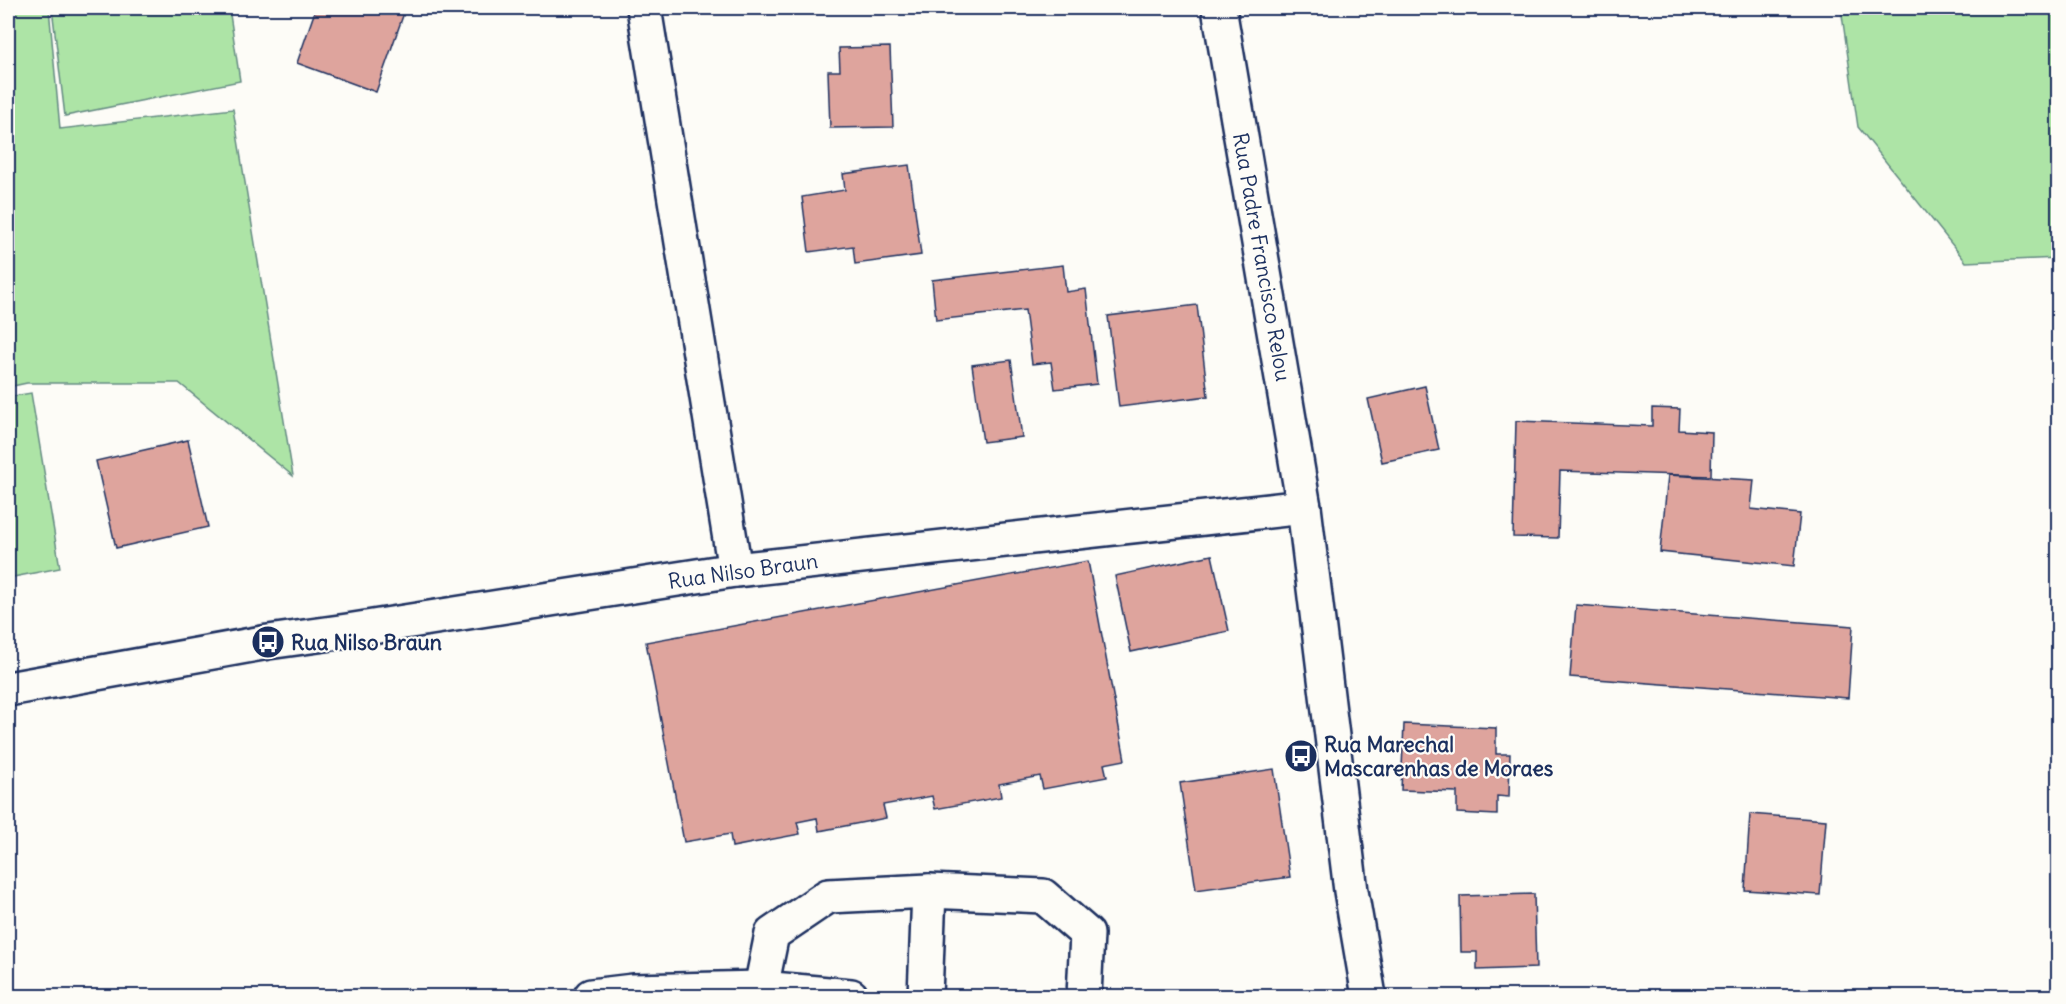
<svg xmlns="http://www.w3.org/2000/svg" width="2066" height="1004" viewBox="0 0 2066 1004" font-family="Delius,sans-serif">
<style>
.green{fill:#ade4a6;stroke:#648a82;stroke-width:1.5}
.building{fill:#dea49d;stroke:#1b2f5e;stroke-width:1.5}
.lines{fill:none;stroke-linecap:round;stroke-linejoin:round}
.minor-casing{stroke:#1b2f5e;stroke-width:38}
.highway-casing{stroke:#1b2f5e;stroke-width:38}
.minor{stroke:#fdfcf7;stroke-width:33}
.highway{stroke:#fdfcf7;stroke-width:33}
.labels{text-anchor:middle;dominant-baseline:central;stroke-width:4.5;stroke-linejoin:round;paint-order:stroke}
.street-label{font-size:21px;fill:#1b2f5e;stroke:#fdfcf7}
.poi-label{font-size:21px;font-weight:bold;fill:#1b2f5e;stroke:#fdfcf7;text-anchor:start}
</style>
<rect width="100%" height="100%" fill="#fdfcf7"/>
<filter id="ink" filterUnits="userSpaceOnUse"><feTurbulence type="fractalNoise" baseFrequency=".0167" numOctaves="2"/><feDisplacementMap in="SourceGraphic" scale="12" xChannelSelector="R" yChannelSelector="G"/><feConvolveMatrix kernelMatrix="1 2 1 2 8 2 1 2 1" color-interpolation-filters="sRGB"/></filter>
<g filter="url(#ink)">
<g class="green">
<polygon points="8,8 49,8 60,129 233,109 293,476 179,383 27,383 8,387"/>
<polygon points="52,8 229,8 240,81 65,116"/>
<polygon points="1841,8 2058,8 2058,258 1966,262 1858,127"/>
<polygon points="31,393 60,568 8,578 8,397"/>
</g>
<g class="building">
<polygon points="316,8 398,8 405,10 376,92 297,63"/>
<polygon points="890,47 893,127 830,128 828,71 840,71 839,48"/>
<polygon points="909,165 921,255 855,264 853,246 809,252 802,197 845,190 843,174"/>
<polygon points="1063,265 1066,292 1086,289 1097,384 1055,389 1051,362 1032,364 1025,310 936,320 932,280"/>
<polygon points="1197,305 1208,396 1119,407 1108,316"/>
<polygon points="1011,360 1022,437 983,442 972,365"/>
<polygon points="1425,386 1439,450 1382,462 1368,399"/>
<polygon points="1652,408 1680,409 1679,430 1712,432 1711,476 1560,471 1558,538 1513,537 1516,421 1652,426"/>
<polygon points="188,440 208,527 116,548 96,461"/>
<polygon points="1668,475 1754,480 1751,509 1800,514 1794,566 1660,552"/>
<polygon points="1212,555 1229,631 1131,652 1115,576"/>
<polygon points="1088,561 1125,760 1104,764 1107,777 1043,789 1040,776 999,784 1001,797 935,809 932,796 883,805 886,818 819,831 817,818 797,822 800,834 732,847 730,834 684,842 646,642"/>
<polygon points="1576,605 1853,626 1848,698 1570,677"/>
<polygon points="1404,724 1496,728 1496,754 1510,754 1509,797 1497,796 1497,815 1457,813 1457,792 1401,790"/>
<polygon points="1274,769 1290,877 1196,890 1180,783"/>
<polygon points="1750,814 1826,820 1820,895 1745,890"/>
<polygon points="1534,894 1536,968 1477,970 1477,952 1461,952 1460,896"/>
</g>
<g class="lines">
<g class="minor-casing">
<g id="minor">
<polyline points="644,8 735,570"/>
<polyline points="1219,8 1304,507 1351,891 1369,996"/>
<polyline points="8,689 268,642 347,631 735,570 1304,507"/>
<polyline points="761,988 772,934 828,896 929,891 1043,896 1087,934 1084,996"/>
<polyline points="925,996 929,891"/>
</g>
</g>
<g class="highway-casing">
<polyline id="highway" points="591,996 633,991 761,988 851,996"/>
</g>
<use href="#minor" class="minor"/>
<use href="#highway" class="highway"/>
</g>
</g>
<defs>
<g id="bus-disc" transform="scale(1.725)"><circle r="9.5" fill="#1b2f5e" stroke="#fdfcf7"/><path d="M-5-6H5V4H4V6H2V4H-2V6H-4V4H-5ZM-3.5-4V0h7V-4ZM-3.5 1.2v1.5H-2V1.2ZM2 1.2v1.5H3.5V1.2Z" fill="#fff"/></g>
</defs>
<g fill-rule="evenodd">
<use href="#bus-disc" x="268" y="642"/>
<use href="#bus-disc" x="1301" y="756"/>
</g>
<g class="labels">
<g class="street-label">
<text transform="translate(1262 257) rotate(80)">Rua Padre Francisco Relou</text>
<text transform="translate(743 571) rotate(-8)">Rua Nilso Braun</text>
</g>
<g class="poi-label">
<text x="291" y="642">Rua Nilso Braun</text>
<text x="1324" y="744">Rua Marechal<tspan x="1324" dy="24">Mascarenhas de Moraes</tspan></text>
</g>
</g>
<rect width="2066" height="1004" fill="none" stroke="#fdfcf7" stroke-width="30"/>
<rect x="15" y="15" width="2036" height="974" fill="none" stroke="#1b2f5e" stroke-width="2" filter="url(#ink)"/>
</svg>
